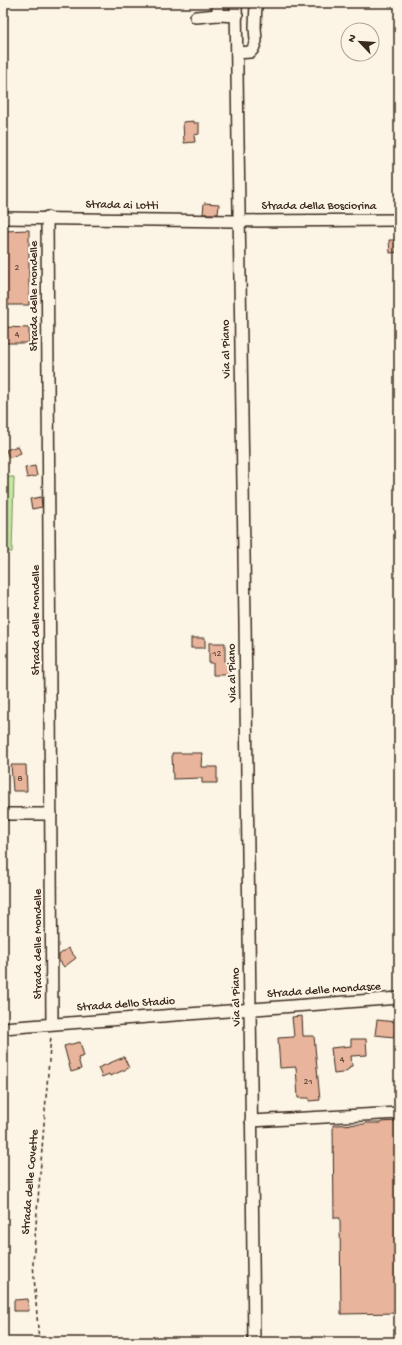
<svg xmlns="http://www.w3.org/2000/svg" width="402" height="1345" viewBox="0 0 402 1345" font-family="'Gochi Hand',sans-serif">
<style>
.green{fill:#c2e8a2;stroke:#7e8960}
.building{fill:#e8b49b;stroke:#3b2a1e}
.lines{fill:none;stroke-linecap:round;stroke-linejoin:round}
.minor-casing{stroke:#3b2a1e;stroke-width:14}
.path{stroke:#3b2a1e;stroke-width:1.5;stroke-dasharray:4 3;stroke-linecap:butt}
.minor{stroke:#fcf5e5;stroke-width:11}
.labels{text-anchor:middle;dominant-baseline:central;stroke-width:4;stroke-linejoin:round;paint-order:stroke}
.number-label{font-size:10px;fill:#664c3d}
.street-label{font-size:12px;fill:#3b2a1e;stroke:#fcf5e5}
</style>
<rect width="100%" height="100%" fill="#fcf5e5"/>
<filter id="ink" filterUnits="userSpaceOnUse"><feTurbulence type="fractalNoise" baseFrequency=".025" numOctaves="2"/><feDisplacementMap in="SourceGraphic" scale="8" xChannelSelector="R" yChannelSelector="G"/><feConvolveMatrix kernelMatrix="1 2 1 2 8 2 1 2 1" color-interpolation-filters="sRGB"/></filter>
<g filter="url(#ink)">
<polygon class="green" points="3,477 14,477 12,552 3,552"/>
<g class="building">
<polygon points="194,121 194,123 199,123 199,134 194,135 195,142 184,143 183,122"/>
<polygon points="204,203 219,204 218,214 203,214"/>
<polygon points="29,230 29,305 5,305 4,231"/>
<polygon points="389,240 399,240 399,252 390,253"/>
<polygon points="5,327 29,328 29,343 5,343"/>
<polygon points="18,446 21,453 9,458 6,450"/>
<polygon points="35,466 37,476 27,478 25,468"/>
<polygon points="41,497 42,507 32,509 30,499"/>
<rect x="191" y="638" width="14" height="10"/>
<polygon points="209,643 225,643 225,662 229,662 229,675 213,675 213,663 209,663"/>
<polygon points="172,753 202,753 201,767 217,767 217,783 202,783 202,778 173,779"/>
<polygon points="11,765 26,765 27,791 13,791"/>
<polygon points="68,948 76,958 64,967 59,960 59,955"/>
<polygon points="302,1016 303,1036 314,1036 320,1100 309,1101 309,1098 298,1098 296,1067 280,1068 278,1038 294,1037 292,1017"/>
<polygon points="377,1020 396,1022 394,1037 375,1035"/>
<polygon points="351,1039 366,1039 367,1055 351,1056 352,1066 349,1067 349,1069 342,1073 334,1074 331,1048 351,1046"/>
<polygon points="80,1042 84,1056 78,1058 81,1069 71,1072 64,1046"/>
<polygon points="124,1057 129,1068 110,1076 109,1074 102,1077 98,1068"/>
<polygon points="399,1121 399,1313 341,1314 340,1218 334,1218 333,1125 365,1124 365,1123 381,1123 381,1122"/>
<polygon points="28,1299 29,1311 14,1311 14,1300"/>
</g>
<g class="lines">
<g class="minor-casing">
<g id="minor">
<polyline points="218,3 218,15 237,16"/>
<path d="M236,3C239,209 242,416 245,622C249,862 251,1102 254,1342"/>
<polyline points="196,17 218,15"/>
<polyline points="237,53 250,52 253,49 256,41 255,27 256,3"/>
<polyline points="47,217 52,1023"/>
<polyline points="3,218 234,221 399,220"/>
<polyline points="3,814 51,814"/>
<polyline points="3,1028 399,998"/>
<polyline points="251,1121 399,1113"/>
</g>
</g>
<polyline class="path" points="39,1342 33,1263 51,1035"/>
<use href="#minor" class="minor"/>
</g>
</g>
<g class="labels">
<g class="number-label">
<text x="17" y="268">2</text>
<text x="17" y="335">4</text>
<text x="217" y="654">12</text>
<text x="20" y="779">8</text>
<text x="342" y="1060">4</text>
<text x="308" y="1082">21</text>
</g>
<g class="street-label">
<text transform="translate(122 206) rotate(1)">Strada ai Lotti</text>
<text x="319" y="207">Strada della Bosciorina</text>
<text transform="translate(35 296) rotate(-90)">Strada delle Mondelle</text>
<text transform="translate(227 349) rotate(-91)">Via al Piano</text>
<text transform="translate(37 620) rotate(-90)">Strada delle Mondelle</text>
<text transform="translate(233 673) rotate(-91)">Via al Piano</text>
<text transform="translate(39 944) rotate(-90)">Strada delle Mondelle</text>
<text transform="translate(324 991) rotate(-4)">Strada delle Mondasce</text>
<text transform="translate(237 997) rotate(-91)">Via al Piano</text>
<text transform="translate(126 1005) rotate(-4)">Strada dello Stadio</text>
<text transform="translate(31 1182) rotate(-85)">Strada delle Covette</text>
</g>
</g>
<rect width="402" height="1345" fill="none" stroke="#fcf5e5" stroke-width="16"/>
<rect x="8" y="8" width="386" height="1329" fill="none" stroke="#3b2a1e" stroke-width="1.5" filter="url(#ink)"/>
<g transform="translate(360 42) rotate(295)"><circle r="19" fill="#fcf5e5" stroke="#afa495"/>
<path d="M0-3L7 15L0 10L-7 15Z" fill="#3b2a1e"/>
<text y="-6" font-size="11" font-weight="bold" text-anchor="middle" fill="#3b2a1e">N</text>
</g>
</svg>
